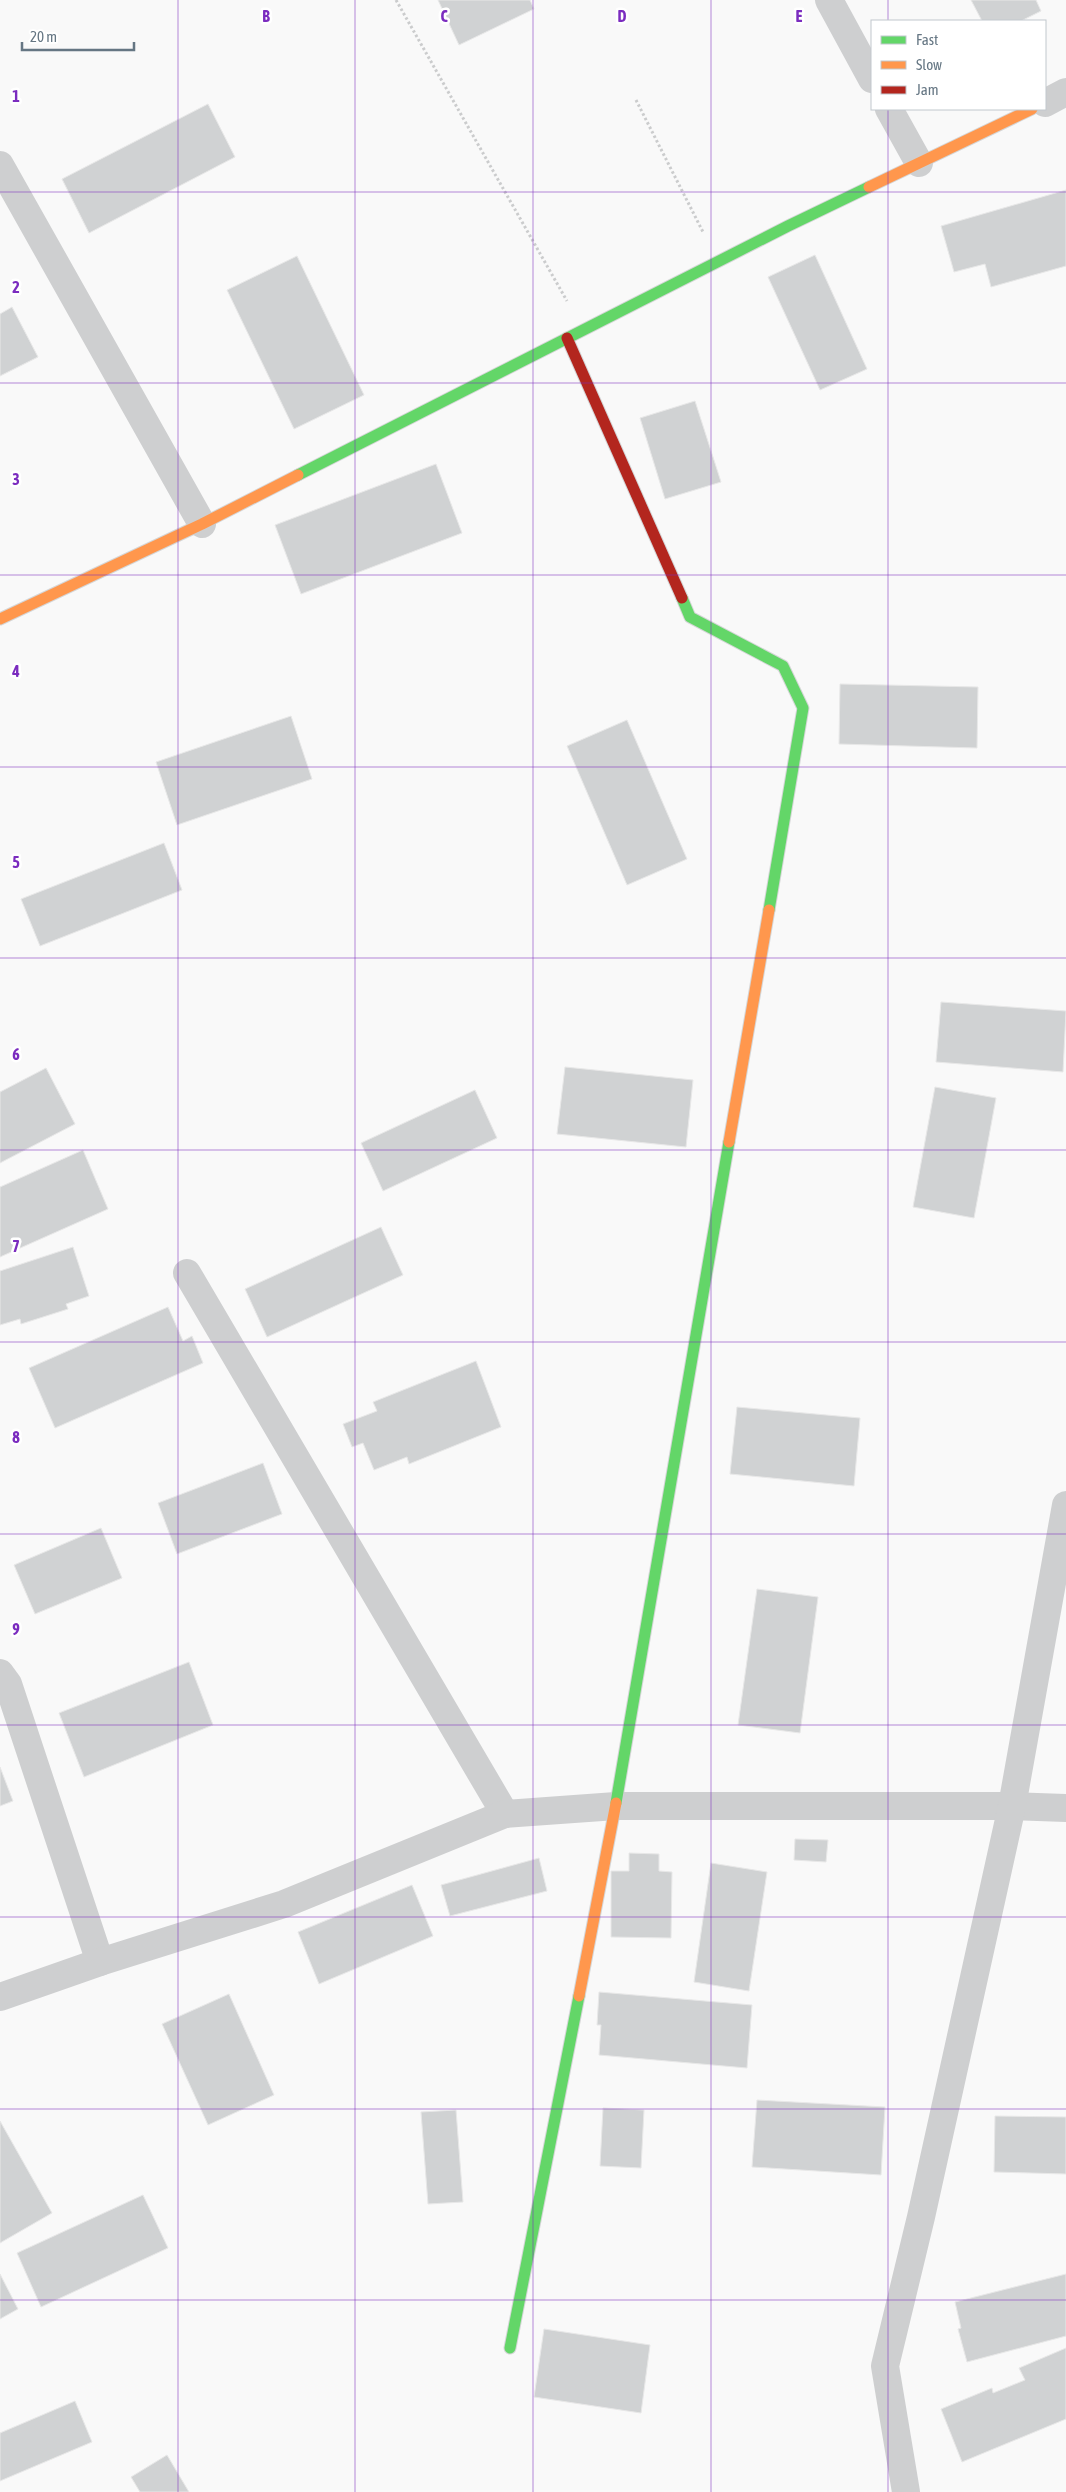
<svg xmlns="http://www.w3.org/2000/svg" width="1066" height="2492" viewBox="0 0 1066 2492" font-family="'Asap Condensed',sans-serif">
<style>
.building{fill:#d0d2d3;stroke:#e8e8e8}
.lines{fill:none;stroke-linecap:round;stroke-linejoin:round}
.fast-casing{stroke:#d5d6d7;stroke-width:13}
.slow-casing{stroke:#d5d6d7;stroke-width:13}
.jam-casing{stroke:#d5d6d7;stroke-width:13}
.path{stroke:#cbcccd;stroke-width:3;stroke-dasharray:2.5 2.5;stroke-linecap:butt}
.street{stroke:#cecfd0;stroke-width:28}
.fast{stroke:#63d668;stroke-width:11}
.slow{stroke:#ff974d;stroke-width:11}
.jam{stroke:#b3261e;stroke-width:11}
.grid{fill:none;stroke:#7b2cbf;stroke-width:1;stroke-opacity:0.55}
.grid-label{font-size:16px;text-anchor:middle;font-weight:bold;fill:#7b2cbf;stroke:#fff;stroke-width:5;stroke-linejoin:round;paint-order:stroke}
</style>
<rect width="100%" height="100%" fill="#f9f9f9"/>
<g class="building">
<polygon points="438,0 530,0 534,9 459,45"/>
<polygon points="971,0 1036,0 1041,11 1021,21 982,21"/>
<polygon points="208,104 235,157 89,233 62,179"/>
<polygon points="1066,190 1066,266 991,287 985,264 954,272 941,226"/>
<polygon points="815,255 867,369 820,390 768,277"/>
<polygon points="297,256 364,395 294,429 227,290"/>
<polygon points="12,307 38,357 0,376 0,314"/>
<polygon points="695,401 721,482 665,499 640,418"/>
<polygon points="436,464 462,533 301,594 275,525"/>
<polygon points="840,684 978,687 977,748 839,744"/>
<polygon points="291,716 312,779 177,825 156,762"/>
<polygon points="627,720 687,859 627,885 567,746"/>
<polygon points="164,843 182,890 40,946 21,899"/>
<polygon points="941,1002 1066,1011 1063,1072 936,1062"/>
<polygon points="565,1067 693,1080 686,1147 557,1134"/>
<polygon points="46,1068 75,1124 0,1163 0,1092"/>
<polygon points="935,1087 996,1098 974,1218 913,1207"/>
<polygon points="475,1090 497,1138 383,1191 361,1143"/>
<polygon points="83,1150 108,1209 0,1257 0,1187"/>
<polygon points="381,1227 403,1275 267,1337 245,1289"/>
<polygon points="73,1247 89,1296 66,1304 68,1309 21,1324 20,1319 0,1325 0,1271"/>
<polygon points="168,1307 183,1341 192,1336 203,1363 55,1428 29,1368"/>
<polygon points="476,1361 501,1427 409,1464 407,1457 374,1470 363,1443 352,1447 343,1424 377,1411 373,1402"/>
<polygon points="737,1407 860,1418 854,1486 730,1474"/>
<polygon points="263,1463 282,1514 177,1554 158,1503"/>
<polygon points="101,1528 122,1578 35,1614 14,1565"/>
<polygon points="757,1589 818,1597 800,1733 738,1725"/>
<polygon points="189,1662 213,1725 84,1777 59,1713"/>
<polygon points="0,1767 13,1801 0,1806"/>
<polygon points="795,1839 828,1840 826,1862 794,1860"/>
<polygon points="629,1853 659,1854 659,1871 672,1872 671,1938 611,1937 611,1871 629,1871"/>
<polygon points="539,1858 547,1891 450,1916 441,1885"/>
<polygon points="711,1863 767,1872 749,1991 694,1982"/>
<polygon points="412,1885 433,1936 319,1984 298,1932"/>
<polygon points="599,1992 752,2005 747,2068 599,2055 601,2025 597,2025"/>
<polygon points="229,1994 274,2095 208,2125 162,2024"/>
<polygon points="757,2100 885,2107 881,2175 752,2167"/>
<polygon points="603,2108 644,2110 641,2168 600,2166"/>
<polygon points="456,2110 463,2202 428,2204 421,2112"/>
<polygon points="995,2116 1066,2117 1066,2174 994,2172"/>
<polygon points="0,2121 52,2213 0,2243"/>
<polygon points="143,2195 168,2248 41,2307 17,2253"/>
<polygon points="0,2274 18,2309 0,2319"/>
<polygon points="1066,2274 1066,2336 967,2362 958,2329 961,2328 955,2302"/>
<polygon points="544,2329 650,2345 641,2413 534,2397"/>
<polygon points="1066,2348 1066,2419 962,2462 941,2409 992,2388 993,2393 1025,2380 1019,2368"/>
<polygon points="75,2401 92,2442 0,2481 0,2433"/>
<polygon points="167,2455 189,2492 140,2492 131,2477"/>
</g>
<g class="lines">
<g class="fast-casing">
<g id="fast">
<polyline points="298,475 788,226 869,187"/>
<polyline points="682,598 690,617 783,666 803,708 769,910"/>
<polyline points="616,1803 729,1142"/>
<polyline points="510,2348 579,1996"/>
</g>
</g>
<g class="slow-casing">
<g id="slow">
<polyline points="869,187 1032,109"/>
<polyline points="0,619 202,524 298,475"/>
<polyline points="729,1142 769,910"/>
<polyline points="579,1996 616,1803"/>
</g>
</g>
<g class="jam-casing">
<polyline id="jam" points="567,338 682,598"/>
</g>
<g class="path">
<polyline points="396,0 567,301"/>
<polyline points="636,100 703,232"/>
</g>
<g class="street">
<polyline points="829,0 872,79"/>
<polyline points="1045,103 1066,92"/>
<polyline points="889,109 919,163"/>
<polyline points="0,165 202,524"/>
<polyline points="187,1273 505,1814"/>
<polyline points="0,1673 8,1684 100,1962"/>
<polyline points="0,1997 100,1962 284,1904 505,1814 616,1806 1012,1806 1066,1808"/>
<polyline points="906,2492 885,2366 921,2217 1012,1806 1066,1505"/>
</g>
<use href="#fast" class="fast"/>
<use href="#slow" class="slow"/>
<use href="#jam" class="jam"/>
</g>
<path class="grid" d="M178,0V2492M355,0V2492M533,0V2492M711,0V2492M888,0V21M888,109V2492M0,192H1066M0,383H1066M0,575H1066M0,767H1066M0,958H1066M0,1150H1066M0,1342H1066M0,1534H1066M0,1725H1066M0,1917H1066M0,2109H1066M0,2300H1066"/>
<g class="grid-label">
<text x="266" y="22">B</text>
<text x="444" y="22">C</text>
<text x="622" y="22">D</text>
<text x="799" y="22">E</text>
<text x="16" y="102">1</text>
<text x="16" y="293">2</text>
<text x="16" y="485">3</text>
<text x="16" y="677">4</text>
<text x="16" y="868">5</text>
<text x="16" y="1060">6</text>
<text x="16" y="1252">7</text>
<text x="16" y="1443">8</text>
<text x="16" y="1635">9</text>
</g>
<rect x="871" y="20" width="175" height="90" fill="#ffffff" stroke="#c1c8cd"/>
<rect x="881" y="36" width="25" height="8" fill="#63d668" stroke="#c1c8cd"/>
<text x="916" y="45" font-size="15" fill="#657683">Fast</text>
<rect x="881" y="61" width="25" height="8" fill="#ff974d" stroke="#c1c8cd"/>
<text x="916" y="70" font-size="15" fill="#657683">Slow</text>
<rect x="881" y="86" width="25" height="8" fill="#b3261e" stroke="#c1c8cd"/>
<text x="916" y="95" font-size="15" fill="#657683">Jam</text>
<path d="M22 42v8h112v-8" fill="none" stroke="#657683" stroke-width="2.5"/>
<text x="30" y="42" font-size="15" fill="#657683" stroke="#ffffff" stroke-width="4" paint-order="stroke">20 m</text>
</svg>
